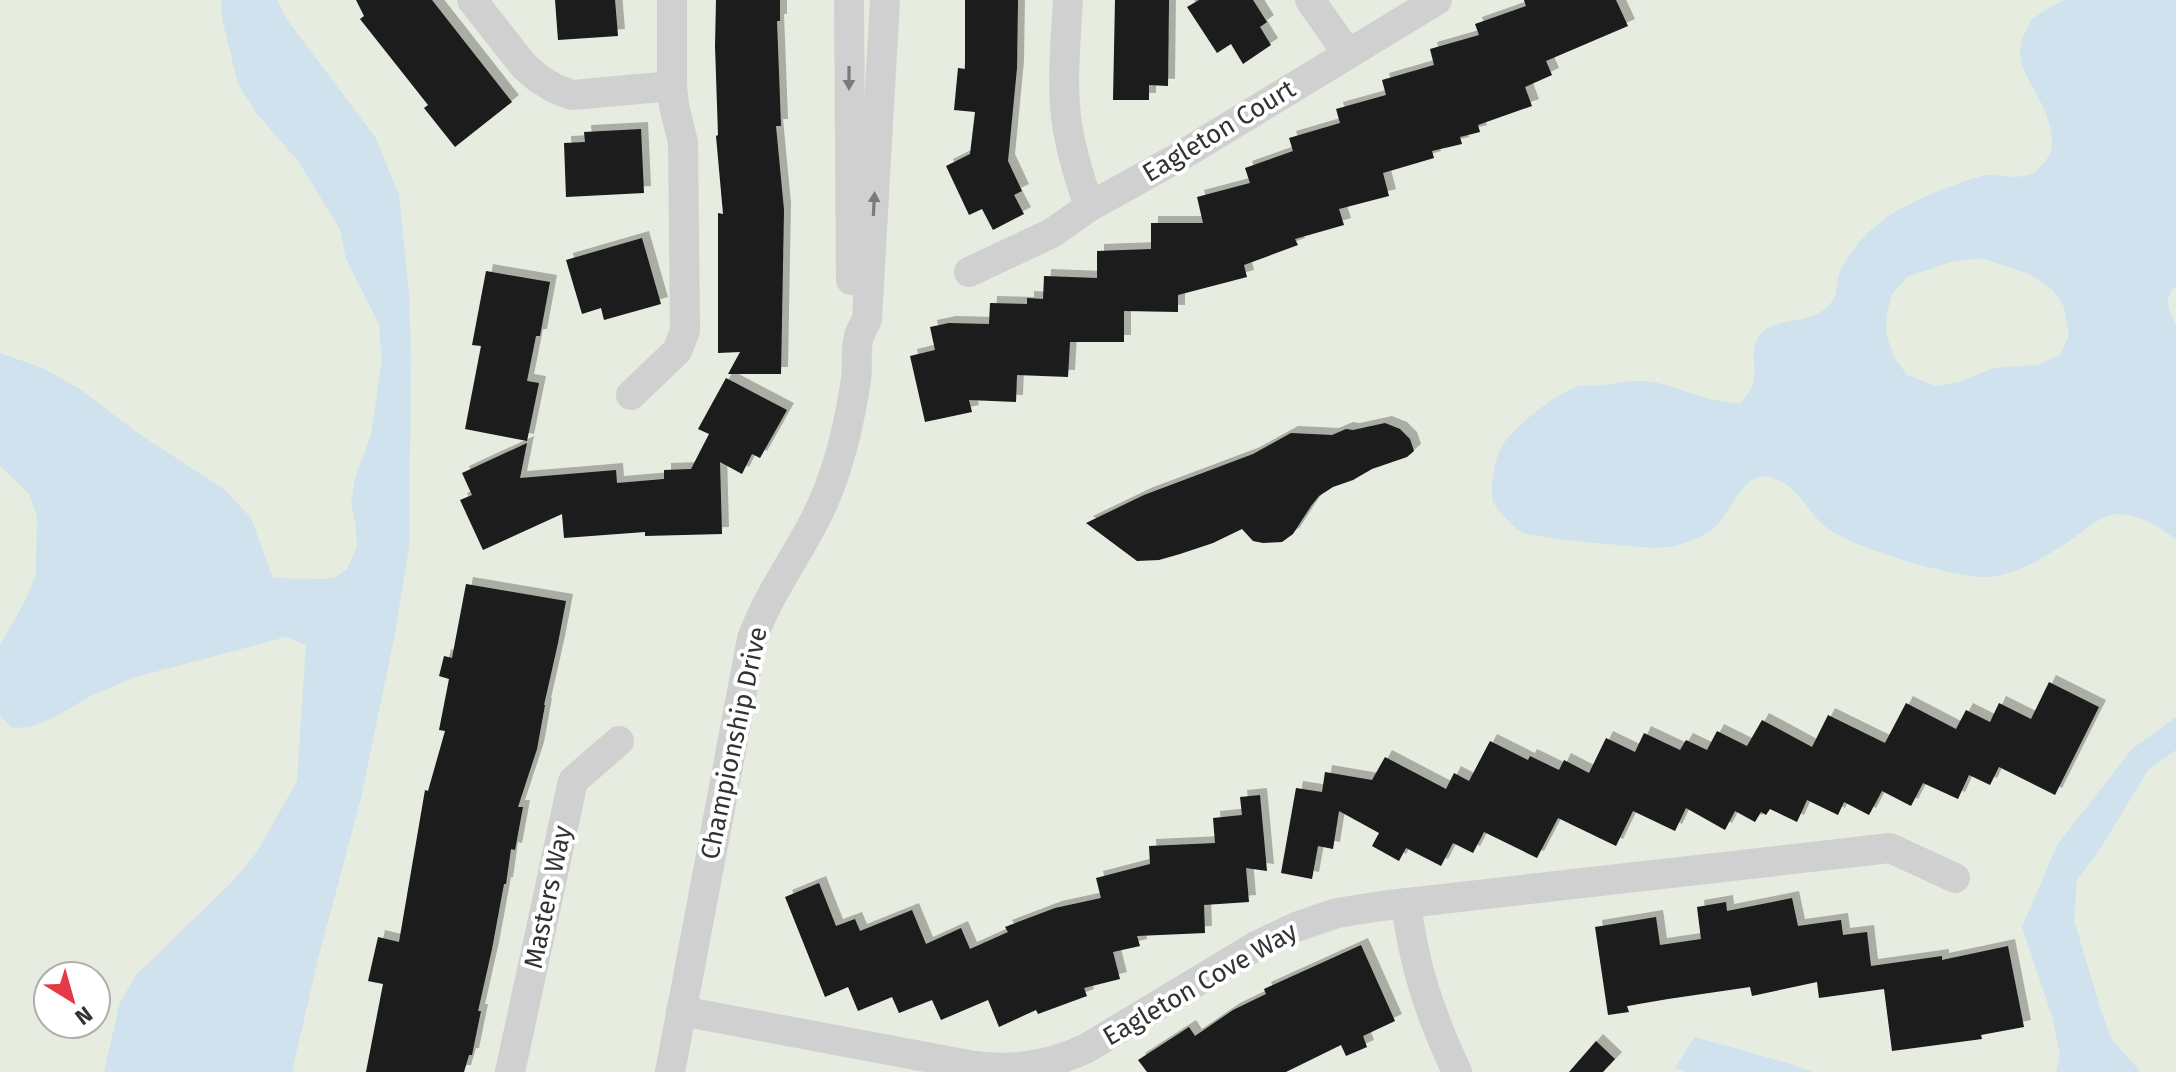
<svg xmlns="http://www.w3.org/2000/svg" width="2176" height="1072" viewBox="0 0 2176 1072" font-family="'Fira Sans',sans-serif">
<style>
.green{fill:#e6ecdf;fill-rule:evenodd}
.water{fill:#cfe2ee;fill-rule:evenodd}
.building{fill:#1a1a1a;filter:url(#shadow)}
.lines{fill:none;stroke-linecap:round;stroke-linejoin:round}
.minor{stroke:#d0d0d0;stroke-width:30}
.oneway{fill:#7a7a7a}
.labels{text-anchor:middle;dominant-baseline:central;stroke-width:8;stroke-linejoin:round;paint-order:stroke}
.street-label{font-size:26px;fill:#333;stroke:#fff}
</style>
<defs>
<filter id="shadow"><feDropShadow dx="7" dy="-7" stdDeviation="0" flood-color="#0004"/></filter>
</defs>
<rect width="100%" height="100%" fill="#fff"/>
<path class="green" d="M0,0H2176V1072H0ZM48,976H96V1024H48Z"/>
<g class="water">
<polygon points="221,0 278,0 285,17 375,137 399,195 409,294 411,355 409,547 394,638 361,798 318,959 292,1072 104,1072 120,1002 137,974 231,883 257,852 297,781 306,645 286,637 136,677 92,695 55,717 30,727 12,728 0,715 0,645 25,601 36,575 37,516 29,494 0,466 0,353 45,369 81,390 139,434 225,490 251,518 273,578 324,579 335,577 347,569 357,547 356,526 351,503 355,478 371,435 382,360 379,324 346,259 340,229 298,161 257,114 238,84 222,19"/>
<path d="M2064,0H2176V286C2163,298 2168,311 2176,324V540C2161,527 2136,513 2116,514C2099,516 2083,532 2069,541C2047,556 2015,576 1987,577C1954,578 1853,548 1827,528C1807,512 1796,482 1769,477C1739,471 1731,520 1706,534C1694,540 1679,546 1666,547C1650,549 1633,546 1618,545C1591,542 1565,541 1540,536C1534,535 1527,535 1522,532C1515,529 1496,509 1493,502C1489,488 1495,455 1504,443C1517,425 1558,391 1580,386C1588,385 1596,386 1604,385C1623,382 1639,379 1658,383C1686,390 1710,403 1740,403C1768,378 1744,357 1759,336C1774,316 1807,325 1825,309C1843,293 1833,289 1840,272C1850,249 1867,232 1887,217C1905,204 1966,178 1987,175C2003,174 2020,181 2035,172C2040,169 2048,158 2050,153C2054,144 2052,133 2049,123C2040,87 2006,65 2027,29C2029,25 2030,21 2033,19C2042,11 2054,6 2064,0ZM1981,258L2029,274L2053,290L2064,307L2069,335L2060,355L2037,365L1994,368L1958,382L1936,386L1907,375L1894,357L1886,334L1887,313L1892,294L1907,277L1951,262Z"/>
<polygon points="2176,717 2176,750 2148,770 2102,846 2077,880 2074,920 2101,1011 2112,1040 2141,1072 2056,1072 2060,1055 2053,1019 2022,927 2057,845 2132,749"/>
<polygon points="1695,1037 1784,1062 1813,1072 1685,1072 1675,1068"/>
</g>
<g class="building">
<polygon points="356,0 432,0 512,102 455,147 424,108 428,105 360,19 364,16"/>
<polygon points="555,0 615,0 618,36 558,40"/>
<polygon points="716,0 780,0 780,21 777,21 781,126 776,126 784,210 781,374 728,374 740,352 718,353 718,213 723,214 716,136 718,135 715,46"/>
<polygon points="965,0 1018,0 1017,68 1008,161 1022,191 1014,195 1024,214 993,230 982,209 969,215 946,166 970,154 975,112 954,110 958,68 965,69"/>
<polygon points="1115,0 1169,0 1168,86 1149,85 1149,100 1113,100"/>
<polygon points="1199,0 1253,0 1267,22 1260,27 1271,45 1243,64 1231,44 1217,53 1187,7"/>
<polygon points="1524,0 1616,0 1628,26 1546,61 1552,75 1525,87 1532,106 1478,125 1480,132 1460,137 1462,144 1432,151 1434,158 1383,173 1389,196 1339,209 1344,225 1295,239 1298,245 1244,265 1247,277 1178,295 1178,312 1124,311 1124,342 1070,342 1068,377 1017,375 1016,402 969,400 972,412 925,422 910,356 935,350 930,327 949,323 989,324 990,303 1027,304 1027,298 1043,299 1044,276 1097,278 1097,251 1151,249 1151,223 1203,223 1197,197 1250,183 1245,168 1293,151 1289,138 1340,123 1336,109 1386,95 1382,80 1434,65 1430,49 1479,35 1475,24 1526,6"/>
<polygon points="641,129 644,193 566,197 564,143 585,142 584,132"/>
<polygon points="642,238 661,304 604,320 601,308 582,314 566,260"/>
<polygon points="486,271 550,282 540,336 536,336 527,381 539,383 527,441 465,429 481,346 472,345"/>
<polygon points="726,378 787,410 760,458 752,454 742,474 720,462 722,534 645,536 645,532 564,538 562,514 483,550 460,500 472,495 462,473 527,443 520,478 616,470 617,483 664,479 664,470 691,469 709,434 698,429"/>
<polygon points="1385,423 1400,429 1410,439 1414,451 1407,457 1372,469 1353,480 1333,487 1319,496 1311,506 1293,534 1282,542 1263,543 1253,541 1242,529 1213,543 1180,554 1159,560 1137,561 1086,523 1144,495 1253,454 1291,433 1332,435 1346,429 1353,430"/>
<polygon points="466,584 566,601 558,643 544,705 545,705 537,749 518,807 523,807 515,850 511,849 506,884 504,884 492,949 478,1011 481,1011 472,1055 469,1055 464,1072 366,1072 383,984 368,981 378,937 399,942 425,790 428,791 445,731 439,730 449,679 439,676 444,656 452,658"/>
<polygon points="2049,682 2099,707 2055,795 1999,767 1990,785 1969,775 1958,799 1923,783 1911,806 1882,791 1869,815 1844,802 1838,815 1807,800 1797,822 1770,809 1766,815 1761,812 1755,822 1735,811 1725,830 1686,808 1675,831 1633,811 1616,846 1558,818 1537,858 1484,832 1473,853 1453,843 1441,866 1406,848 1399,861 1372,846 1379,833 1339,811 1333,849 1318,846 1312,879 1281,873 1296,788 1322,792 1325,772 1372,780 1385,757 1446,789 1454,773 1469,781 1490,741 1528,760 1530,756 1559,770 1564,760 1589,773 1606,738 1635,752 1644,733 1680,750 1686,740 1707,750 1717,731 1747,746 1762,720 1812,747 1828,715 1885,743 1906,703 1956,729 1966,710 1990,722 1999,703 2031,719"/>
<polygon points="1260,795 1267,871 1246,868 1249,902 1204,905 1205,933 1137,936 1140,946 1113,952 1120,979 1084,988 1087,996 1038,1014 1036,1010 999,1027 988,1000 941,1020 932,1000 899,1013 892,997 858,1011 848,987 825,997 785,897 819,883 836,926 855,919 860,931 912,910 926,944 961,928 970,949 1008,932 1005,927 1055,908 1101,898 1096,878 1150,864 1149,846 1215,843 1213,818 1242,815 1240,797"/>
<polygon points="1792,898 1798,926 1841,920 1843,935 1867,932 1871,966 1942,956 1942,960 2008,946 2024,1027 1981,1035 1982,1039 1892,1051 1884,989 1819,998 1817,982 1752,996 1750,987 1668,999 1627,1006 1629,1012 1608,1015 1595,927 1656,917 1660,945 1701,939 1697,907 1726,902 1727,911"/>
<polygon points="1361,945 1395,1021 1363,1036 1367,1047 1346,1056 1341,1045 1286,1072 1147,1072 1138,1060 1189,1027 1195,1036 1233,1010 1266,994 1264,989"/>
<polygon points="1596,1041 1615,1059 1603,1072 1569,1072"/>
</g>
<g class="lines">
<g class="minor">
<polyline points="472,0 524,66 538,78 554,88 572,95 672,86"/>
<polyline points="849,0 851,280"/>
<path d="M1068,0C1066,41 1061,83 1067,124C1071,152 1080,180 1089,207"/>
<polyline points="1310,0 1348,54"/>
<polyline points="969,272 1052,233 1089,207 1179,157 1437,0"/>
<polyline points="631,395 677,351 685,331 683,142 674,106 672,86 672,0"/>
<path d="M1406,903C1414,967 1430,1014 1457,1072"/>
<path d="M681,1011L974,1066C1014,1071 1050,1066 1087,1048L1256,946L1296,927L1337,913L1381,906L1890,848L1955,878"/>
<polyline points="510,1072 573,781 619,741"/>
<path d="M670,1072L752,639C772,583 813,537 832,480C844,447 851,413 856,379C858,365 855,349 859,336C861,330 865,324 867,319L885,0"/>
</g>
</g>
<defs><path id="oneway-solid" d="M-6-.8H1V-3.2L6.5 0L1 3.2V.8H-6Z" transform="scale(2)"/></defs>
<g class="oneway">
<use href="#oneway-solid" transform="translate(849 78) rotate(90)"/>
<use href="#oneway-solid" transform="translate(874 204) rotate(-87)"/>
</g>
<g class="labels">
<g class="street-label">
<text transform="translate(1219 131) rotate(-31)">Eagleton Court</text>
<text transform="translate(734 743) rotate(-78)">Championship Drive</text>
<text transform="translate(548 897) rotate(-78)">Masters Way</text>
<text transform="translate(1200 984) rotate(-30)">Eagleton Cove Way</text>
</g>
</g>
<g transform="translate(72 1000) rotate(143)"><circle r="38" fill="#ffffff" stroke="#adadad" stroke-width="2"/>
<path d="M0-6L14 30L0 20L-14 30Z" fill="#e63946"/>
<text y="-12" font-size="22" font-weight="bold" text-anchor="middle" fill="#333333">N</text>
</g>
</svg>
